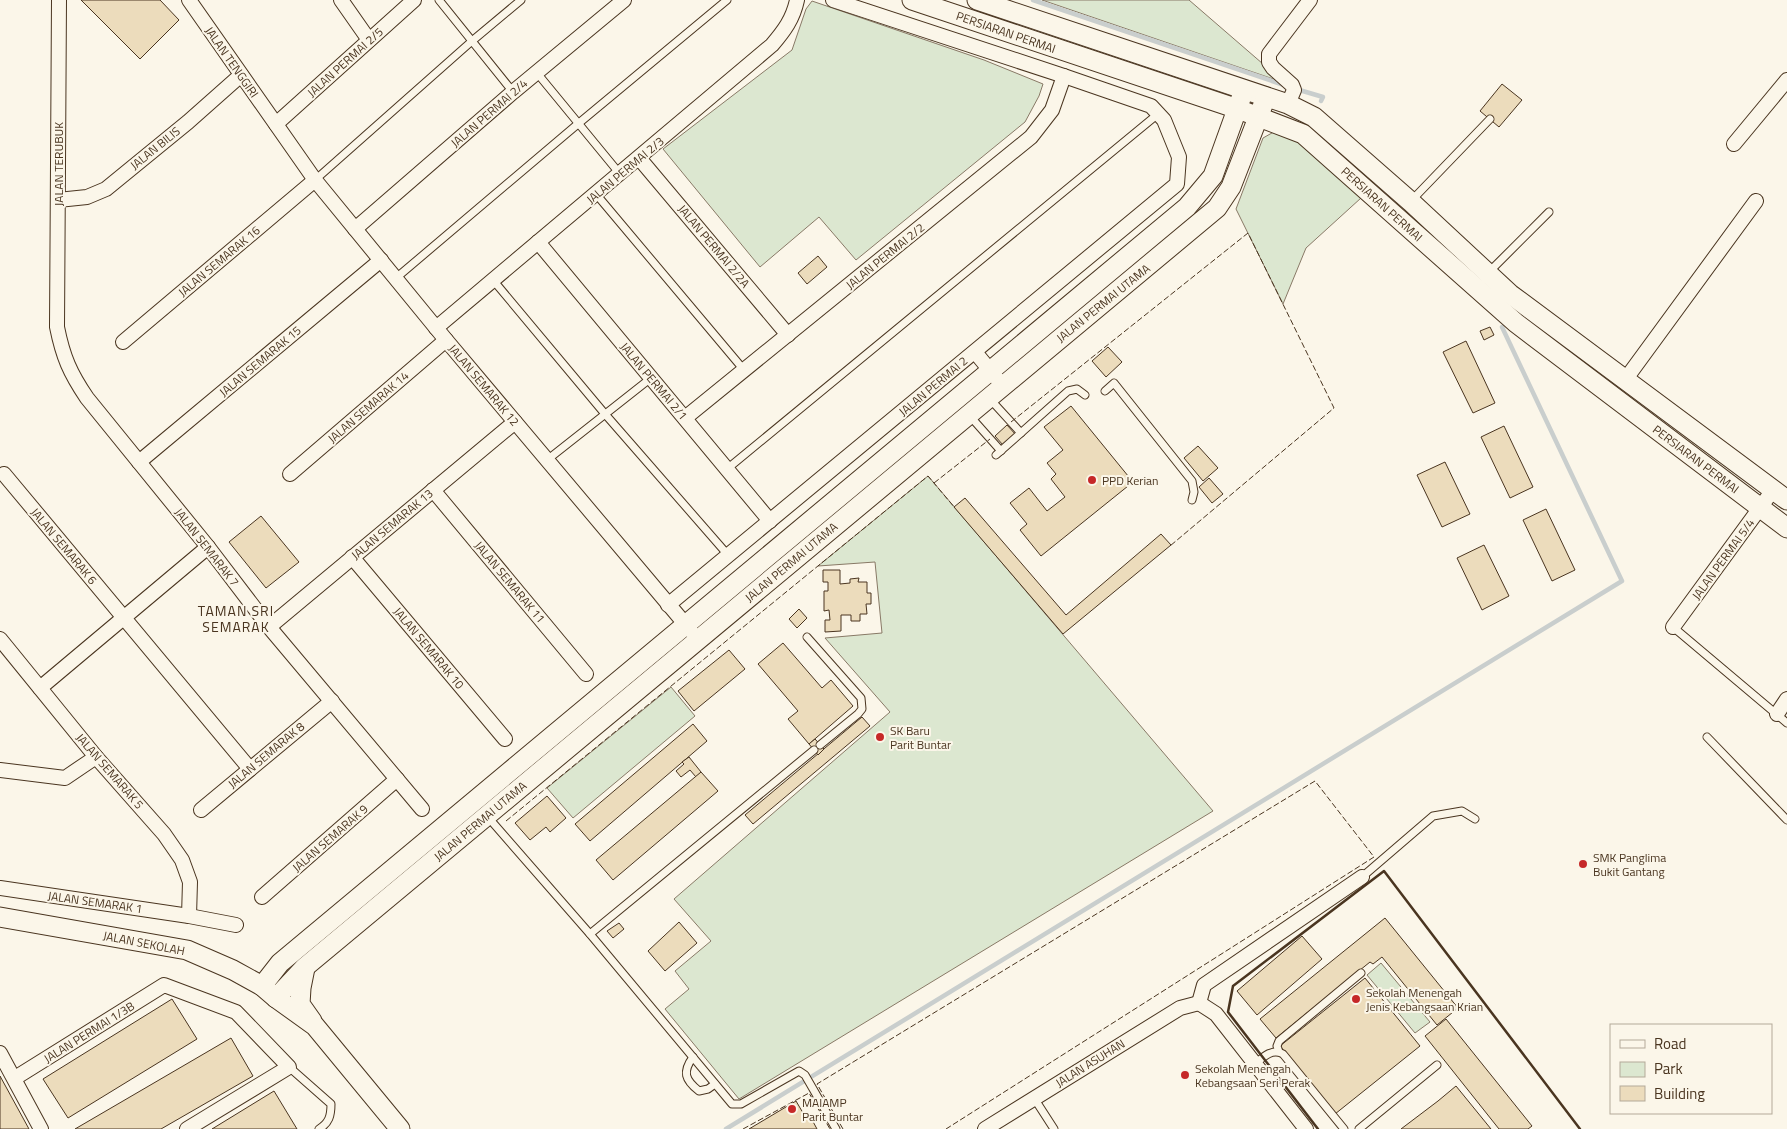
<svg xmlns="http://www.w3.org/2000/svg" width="1787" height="1129" viewBox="0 0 1787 1129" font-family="'Titillium Web',sans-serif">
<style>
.green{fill:#dce7d0;stroke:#887966}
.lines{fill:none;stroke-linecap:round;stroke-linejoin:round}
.stream{stroke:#c9cecd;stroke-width:4.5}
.building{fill:#ecdcbc;stroke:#4a3520}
.lane-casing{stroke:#4a3520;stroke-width:9}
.street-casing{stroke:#4a3520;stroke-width:16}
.secondary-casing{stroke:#4a3520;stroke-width:21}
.lane{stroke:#fbf6e9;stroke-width:7}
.street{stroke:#fbf6e9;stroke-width:14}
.secondary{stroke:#fbf6e9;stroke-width:19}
.fence{stroke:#4a3520;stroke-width:1;stroke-dasharray:6 2.5;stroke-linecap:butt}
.wall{stroke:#4a3520;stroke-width:2.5}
.poi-dot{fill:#c62828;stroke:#fbf6e9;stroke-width:2}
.labels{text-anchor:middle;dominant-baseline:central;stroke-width:4;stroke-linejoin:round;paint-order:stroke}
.street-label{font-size:12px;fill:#4a3520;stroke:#fbf6e9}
.poi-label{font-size:12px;fill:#4a3520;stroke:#fbf6e9;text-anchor:start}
.neighbourhood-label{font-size:14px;letter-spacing:1px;fill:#4a3520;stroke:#fbf6e9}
</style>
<rect width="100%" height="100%" fill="#fbf6e9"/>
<g class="green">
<polygon points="1042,0 1189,0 1285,83"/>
<polygon points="812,1 984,60 1043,84 1039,96 1025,122 856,260 819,217 760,267 663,149 792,50 806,9"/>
<polygon points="1279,129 1302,139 1361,198 1306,248 1283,304 1236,209 1263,138"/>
<polygon points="928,476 1213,811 739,1099 665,1009 689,989 675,971 711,941 674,899 890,712 825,638 882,633 875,562 818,566"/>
<polygon points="671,687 695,716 573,818 547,788"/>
<polygon points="1381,963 1430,1022 1415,1033 1367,975"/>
</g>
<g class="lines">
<g class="stream">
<polyline points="1033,0 1284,85"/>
<polyline points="1296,89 1323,97 1321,101"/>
<polyline points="726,1129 1622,581 1502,327"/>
</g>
</g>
<g class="building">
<polygon points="81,0 160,0 179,20 140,59"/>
<polygon points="1502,84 1522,100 1499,127 1480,111"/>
<polygon points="818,256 827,267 807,284 798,273"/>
<polygon points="1490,327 1494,335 1484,340 1480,331"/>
<polygon points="1466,341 1495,403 1473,413 1443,352"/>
<polygon points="1108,347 1122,362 1106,377 1092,361"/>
<polygon points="1071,406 1133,482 1041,556 1020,530 1027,524 1010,503 1029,488 1047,511 1065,497 1051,479 1056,474 1047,463 1063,450 1044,427"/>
<polygon points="1007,425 1016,435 1003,445 995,436"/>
<polygon points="1504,426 1533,487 1510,498 1481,437"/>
<polygon points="1198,446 1218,468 1203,481 1184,458"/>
<polygon points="1445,462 1470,514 1442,527 1417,475"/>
<polygon points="1209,478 1223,494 1212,503 1199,487"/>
<polygon points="965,498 1066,615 1161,534 1171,545 1063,634 954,507"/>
<polygon points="1546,509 1575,570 1552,581 1523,520"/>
<polygon points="261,516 299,562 266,588 229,542"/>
<polygon points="1484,545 1509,596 1482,610 1457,558"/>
<polygon points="823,570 840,570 840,584 850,583 850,579 859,578 858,582 867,582 867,593 871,593 871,604 866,604 867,614 860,614 860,621 851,621 851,615 841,615 841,631 825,632 825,620 830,620 829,610 824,611 824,591 828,591 828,582 823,582"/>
<polygon points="799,609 807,618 797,628 789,619"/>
<polygon points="783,643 822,688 831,680 853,706 809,744 788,719 798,711 758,664"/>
<polygon points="729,650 745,669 694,711 678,691"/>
<polygon points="862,717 870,726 753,824 745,815"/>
<polygon points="693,724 707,741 590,841 575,824"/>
<polygon points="815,739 824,749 818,755 809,744"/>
<polygon points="689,757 701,772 696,777 690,770 681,777 676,771 684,764 682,762"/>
<polygon points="701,772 718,791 613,880 596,860"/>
<polygon points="547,796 566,818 550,832 546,827 530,840 515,823"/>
<polygon points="1385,918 1458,1008 1437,1025 1382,957 1373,964 1370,962 1276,1038 1260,1019"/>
<polygon points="679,922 697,943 665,971 648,951"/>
<polygon points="619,923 624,929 613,938 607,931"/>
<polygon points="1302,936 1322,959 1257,1015 1237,991"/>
<polygon points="1365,978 1420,1046 1335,1114 1280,1046"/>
<polygon points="172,999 197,1039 68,1118 43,1079"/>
<polygon points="1446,1019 1532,1126 1528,1129 1499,1129 1425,1036"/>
<polygon points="231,1038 253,1076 161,1129 75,1129"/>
<polygon points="0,1076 29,1129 0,1129"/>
<polygon points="1456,1086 1491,1129 1401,1129 1438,1101"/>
<polygon points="274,1091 297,1129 212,1129"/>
<polygon points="796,1101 806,1118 810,1116 817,1129 749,1129"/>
</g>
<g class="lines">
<g class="lane-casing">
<g id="lane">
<polyline points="439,0 513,92"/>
<polyline points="537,73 620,174"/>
<polyline points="315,180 472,41 521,0"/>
<polyline points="596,194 744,370"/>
<polyline points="1412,200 1490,119"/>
<polyline points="1489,272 1549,212"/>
<polyline points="396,278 579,123 727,0"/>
<polyline points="493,280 605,414 728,555"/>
<polyline points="1105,391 1114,383 1192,481 1194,492 1192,500"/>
<polyline points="989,398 1021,433"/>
<polyline points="969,415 1001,451"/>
<polyline points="996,455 1068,391 1077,389 1085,395"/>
<polyline points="547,460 651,378"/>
<polyline points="727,469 1158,114"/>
<polyline points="1673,627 1787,723"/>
<polyline points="807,637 861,698 862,709 858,714 820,745"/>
<polyline points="1707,737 1787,820"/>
<polyline points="487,816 590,934 732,1104 741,1104 799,1071 805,1075 836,1129"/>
<polyline points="1362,877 1433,816 1462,811 1475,819"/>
<polyline points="590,934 814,750"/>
<polyline points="1279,1052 1277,1046 1279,1041 1361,973"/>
<path d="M693,1057C682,1072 685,1080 699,1091L708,1089L715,1084"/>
<path d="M1255,1064C1263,1057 1272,1048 1283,1054L1344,1129"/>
<path d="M289,1067L331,1104C331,1116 329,1123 319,1129"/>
<polyline points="1034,1098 1054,1129"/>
<polyline points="1359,1129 1437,1065"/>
</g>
</g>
<g class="street-casing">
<g id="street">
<path d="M59,0L57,327C63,357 70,373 87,398L208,547L269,627L422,809"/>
<polyline points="189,0 315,180 446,340 691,631"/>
<polyline points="341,0 369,40"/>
<polyline points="1288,104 1294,90 1292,85 1273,68 1269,62 1269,54 1310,0"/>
<polyline points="276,124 414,0"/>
<polyline points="1734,144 1787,80"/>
<polyline points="639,158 788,335"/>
<polyline points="58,200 87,197 106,189 188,122 241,75"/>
<polyline points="355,229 513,92 624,0"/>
<polyline points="538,242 770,521"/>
<path d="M436,328L772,45C784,31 793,19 797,0"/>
<polyline points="123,342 315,180"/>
<polyline points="975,352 1003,386"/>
<polyline points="1625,380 1756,201"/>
<polyline points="685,418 1031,137 1052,110 1064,76"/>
<polyline points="139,462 381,260"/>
<polyline points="4,474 250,769"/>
<polyline points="290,474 446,340"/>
<polyline points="433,490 586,674"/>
<polyline points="352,557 505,739"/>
<polyline points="668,605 1177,184 1179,157 1164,120 1151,106 1064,76 833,0"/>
<polyline points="269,627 515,422"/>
<polyline points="1673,627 1773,490"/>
<polyline points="0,639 96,757 164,834 182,860 190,882 189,916"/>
<polyline points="40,688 208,547"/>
<polyline points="1777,714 1787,699"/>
<polyline points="0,770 65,778 96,757"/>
<polyline points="201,810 332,701"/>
<polyline points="0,888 189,916 236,925"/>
<polyline points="262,897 397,779"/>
<polyline points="1199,1003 1204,985 1362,877"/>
<polyline points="1199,1003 1216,1014 1306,1129"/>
<polyline points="0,1053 41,1129"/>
<polyline points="15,1078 164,985 236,1012 289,1067 187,1129"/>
<polyline points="985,1129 1180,1008 1199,1003"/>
</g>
</g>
<g class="secondary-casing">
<g id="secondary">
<polyline points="912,0 1238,109 1303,134 1516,323 1787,528"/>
<polyline points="977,0 1288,104 1314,117 1411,202 1510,294 1787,500"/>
<polyline points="0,917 187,950 233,970 262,986 276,998 315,1026 400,1129"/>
<polyline points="305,968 301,988 300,1004 312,1021"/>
<polyline points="262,986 280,963 1187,207 1213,176 1244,90"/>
<polyline points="276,998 305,967 1217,208 1231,187 1266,97"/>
</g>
</g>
<use href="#lane" class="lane"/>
<use href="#street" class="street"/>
<use href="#secondary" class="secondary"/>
<g class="fence">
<polyline points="1011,422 1248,233 1334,408 1170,546"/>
<polyline points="934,483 990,439"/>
<polyline points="506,821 928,476 955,508"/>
<polyline points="743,1129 809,1093 830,1129"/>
<polyline points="843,1129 817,1084 1315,781 1374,857 946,1129"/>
</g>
<polyline class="wall" points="1318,1129 1228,1012 1233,986 1384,871 1580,1129"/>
</g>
<g class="poi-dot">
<circle cx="1092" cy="480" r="5"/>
<circle cx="880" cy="737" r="5"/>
<circle cx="1583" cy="864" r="5"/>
<circle cx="1356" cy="999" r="5"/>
<circle cx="1185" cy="1075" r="5"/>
<circle cx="792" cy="1109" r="5"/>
</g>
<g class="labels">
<g class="street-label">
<text transform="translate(1006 32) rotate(19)">PERSIARAN PERMAI</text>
<text transform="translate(232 62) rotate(55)">JALAN TENGGIRI</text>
<text transform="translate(345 62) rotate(-42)">JALAN PERMAI 2/5</text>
<text transform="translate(489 113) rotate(-41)">JALAN PERMAI 2/4</text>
<text transform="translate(155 148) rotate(-39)">JALAN BILIS</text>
<text transform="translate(58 164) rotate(-90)">JALAN TERUBUK</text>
<text transform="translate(625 170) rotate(-40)">JALAN PERMAI 2/3</text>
<text transform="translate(1382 204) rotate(42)">PERSIARAN PERMAI</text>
<text transform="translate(714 246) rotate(50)">JALAN PERMAI 2/2A</text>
<text transform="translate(885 256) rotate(-39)">JALAN PERMAI 2/2</text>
<text transform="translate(219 261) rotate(-40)">JALAN SEMARAK 16</text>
<text transform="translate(1103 303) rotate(-39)">JALAN PERMAI UTAMA</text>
<text transform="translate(260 361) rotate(-40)">JALAN SEMARAK 15</text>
<text transform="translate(654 381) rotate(50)">JALAN PERMAI 2/1</text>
<text transform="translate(484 385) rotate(50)">JALAN SEMARAK 12</text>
<text transform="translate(933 386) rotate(-40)">JALAN PERMAI 2</text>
<text transform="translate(368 407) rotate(-41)">JALAN SEMARAK 14</text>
<text transform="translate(1696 459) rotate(37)">PERSIARAN PERMAI</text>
<text transform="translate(392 524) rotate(-40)">JALAN SEMARAK 13</text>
<text transform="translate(64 546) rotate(50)">JALAN SEMARAK 6</text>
<text transform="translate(207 547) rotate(52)">JALAN SEMARAK 7</text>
<text transform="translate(1723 559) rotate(-54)">JALAN PERMAI 5/4</text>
<text transform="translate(791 562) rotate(-40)">JALAN PERMAI UTAMA</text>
<text transform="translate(510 582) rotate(50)">JALAN SEMARAK 11</text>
<text transform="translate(429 648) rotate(50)">JALAN SEMARAK 10</text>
<text transform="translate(266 755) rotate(-40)">JALAN SEMARAK 8</text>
<text transform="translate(110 771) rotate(49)">JALAN SEMARAK 5</text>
<text transform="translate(480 821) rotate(-40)">JALAN PERMAI UTAMA</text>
<text transform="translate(330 838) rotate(-41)">JALAN SEMARAK 9</text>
<text transform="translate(95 902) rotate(8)">JALAN SEMARAK 1</text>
<text transform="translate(144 943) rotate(11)">JALAN SEKOLAH</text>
<text transform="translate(89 1032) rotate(-32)">JALAN PERMAI 1/3B</text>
<text transform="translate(1090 1063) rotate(-32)">JALAN ASUHAN</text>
</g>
<g class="poi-label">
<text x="1102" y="480">PPD Kerian</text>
<text x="890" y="730">SK Baru<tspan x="890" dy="14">Parit Buntar</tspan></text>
<text x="1593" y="857">SMK Panglima<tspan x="1593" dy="14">Bukit Gantang</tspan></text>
<text x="1366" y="992">Sekolah Menengah<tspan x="1366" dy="14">Jenis Kebangsaan Krian</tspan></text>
<text x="1195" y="1068">Sekolah Menengah<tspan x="1195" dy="14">Kebangsaan Seri Perak</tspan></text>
<text x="802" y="1102">MAIAMP<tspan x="802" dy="14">Parit Buntar</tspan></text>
</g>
<g class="neighbourhood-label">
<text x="236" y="610">TAMAN SRI<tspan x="236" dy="16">SEMARAK</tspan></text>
</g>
</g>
<rect x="1610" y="1024" width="162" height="90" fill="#fbf6e9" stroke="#b4a999"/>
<rect x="1620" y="1040" width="25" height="8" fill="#fbf6e9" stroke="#b4a999"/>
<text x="1654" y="1049" font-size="15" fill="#4a3520">Road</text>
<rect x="1620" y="1062" width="25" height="15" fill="#dce7d0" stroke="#b4a999"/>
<text x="1654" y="1074" font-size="15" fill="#4a3520">Park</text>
<rect x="1620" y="1086" width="25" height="15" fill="#ecdcbc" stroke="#b4a999"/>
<text x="1654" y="1099" font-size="15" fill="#4a3520">Building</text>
</svg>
